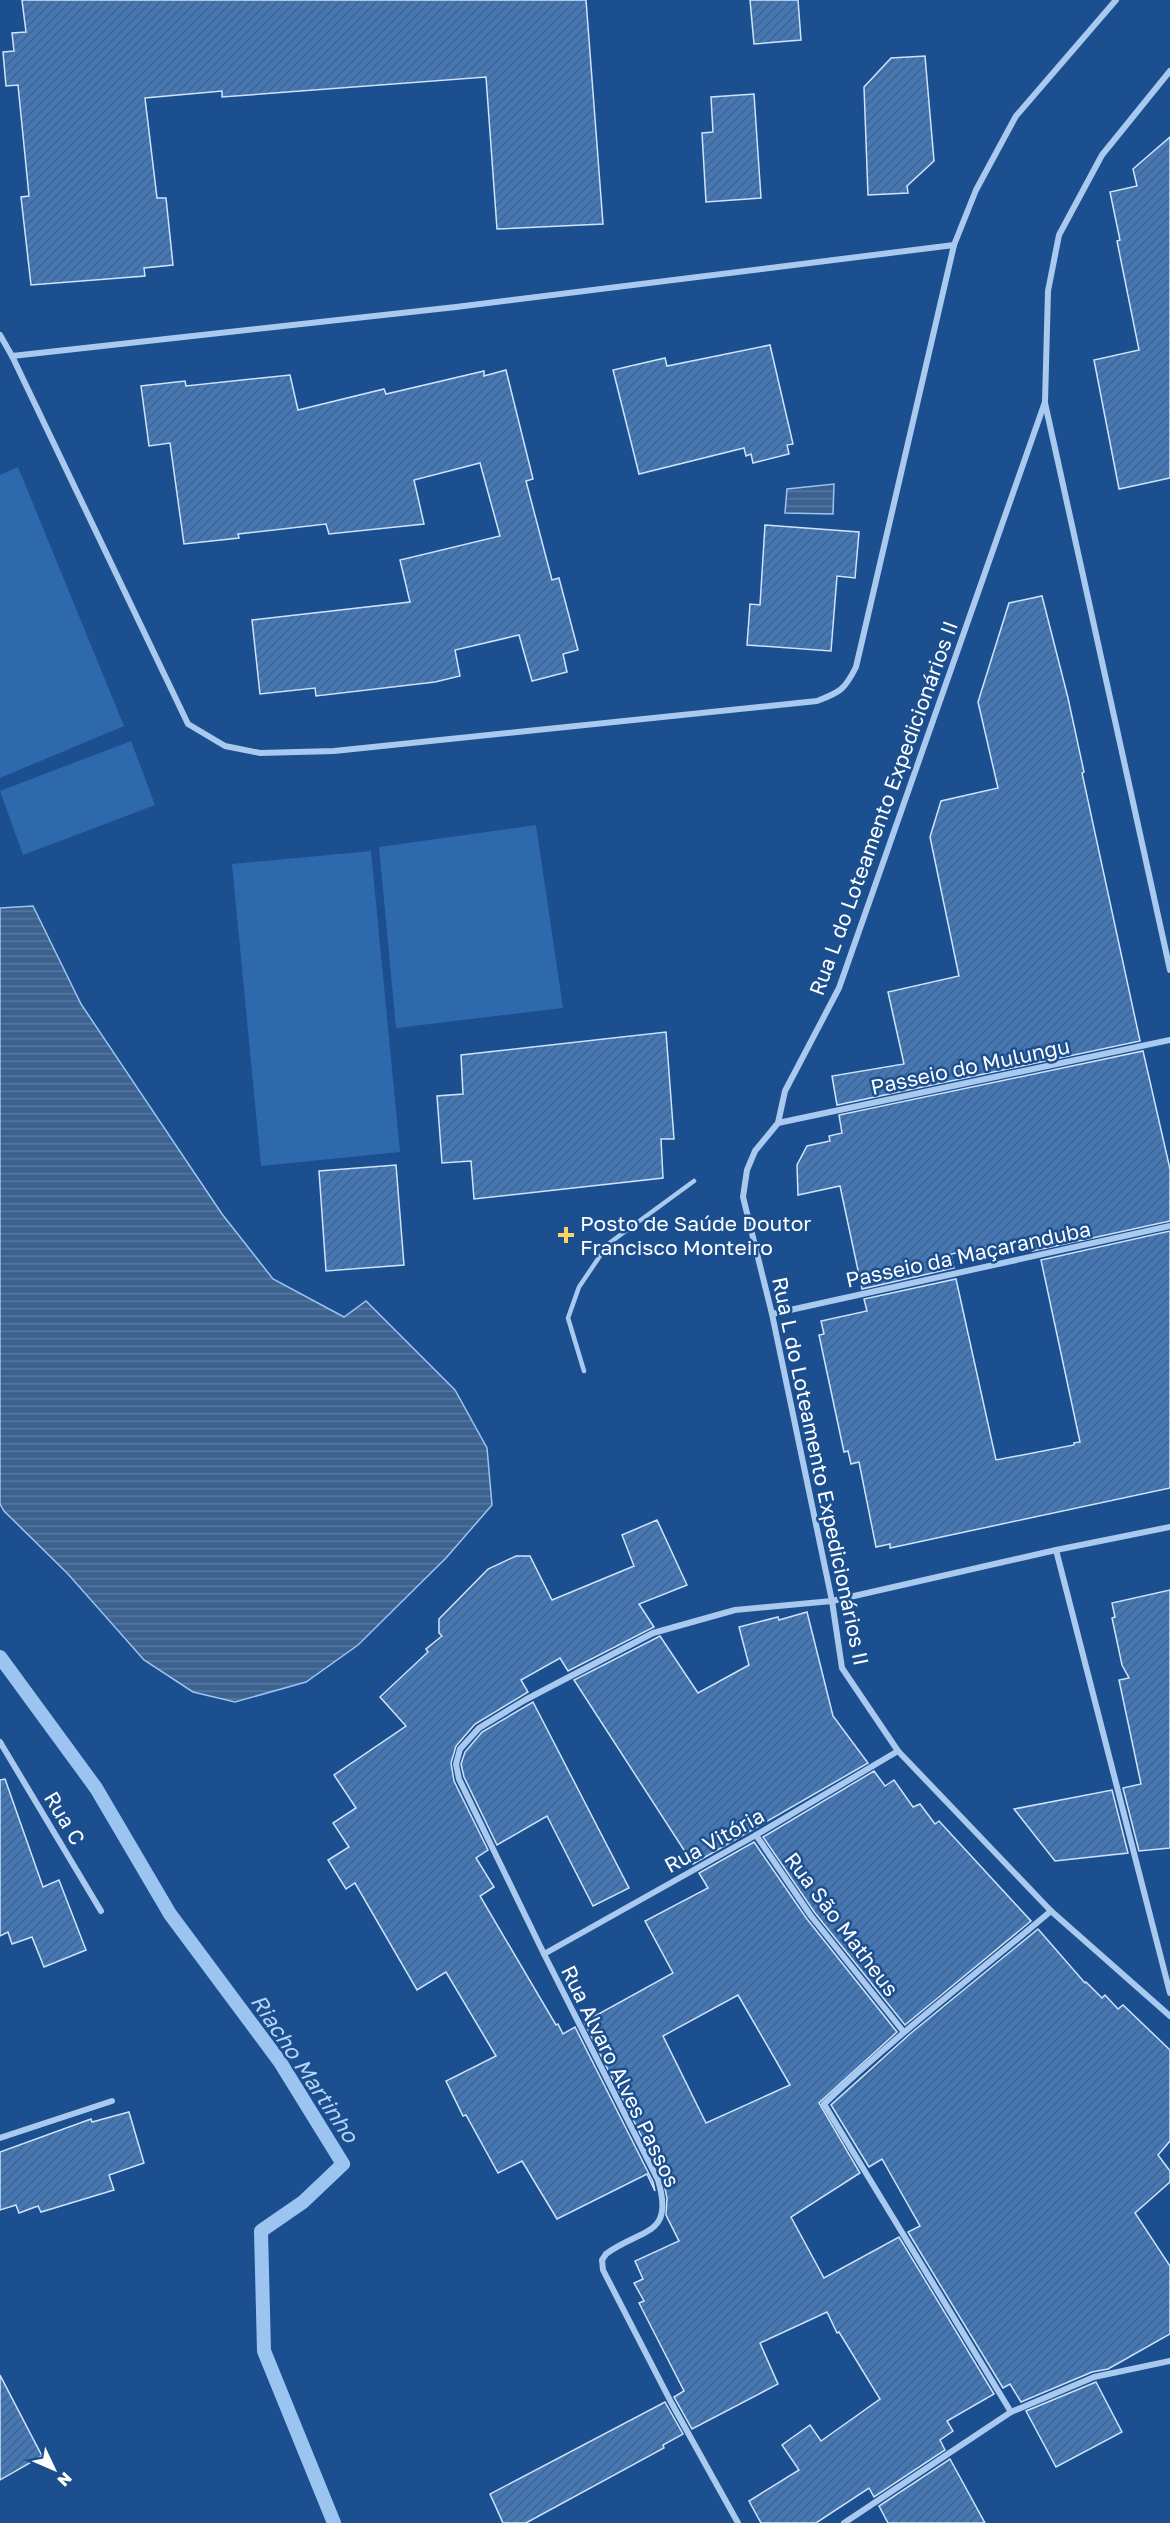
<svg xmlns="http://www.w3.org/2000/svg" width="1170" height="2523" viewBox="0 0 1170 2523" font-family="'Golos Text',sans-serif">
<style>
.green{fill:#2e69ad}
.water{fill:url(#water-rules);stroke:#9cc4f0;stroke-width:1.5}
.lines{fill:none;stroke-linecap:round;stroke-linejoin:round}
.stream{stroke:#9cc4f0;stroke-width:14}
.building{fill:url(#building-hatch);stroke:#cfe3fa;stroke-width:1.5;fill-rule:evenodd}
.lane{stroke:#a9c9ee;stroke-width:4.5}
.street{stroke:#a9c9ee;stroke-width:6}
.poi-dot{fill:#ffd166;stroke:#1b4f8f;stroke-width:2}
.labels{text-anchor:middle;dominant-baseline:central;stroke-width:5;stroke-linejoin:round;paint-order:stroke}
.street-label{font-size:21px;fill:#fff;stroke:#1b4f8f}
.poi-label{font-size:21px;fill:#fff;stroke:#1b4f8f;text-anchor:start}
.water-label{font-size:22px;font-style:italic;fill:#b5d3f5;stroke:#1b4f8f}
</style>
<defs>
<pattern id="water-rules" width="6" height="5" patternUnits="userSpaceOnUse" patternTransform="scale(1.5)"><rect width="6" height="5" fill="#3c6290"/><path d="M0 2.5h6" fill="none" stroke="#597aa1"/></pattern>
<pattern id="building-hatch" width="6" height="6" patternUnits="userSpaceOnUse" patternTransform="scale(1.5)"><rect width="6" height="6" fill="#4478b7"/><path d="M-1 1l2-2M0 6l6-6M5 7l2-2" fill="none" stroke="#486282"/></pattern>
</defs>
<rect width="100%" height="100%" fill="#1b4f8f"/>
<g class="green">
<polygon points="18,467 124,726 0,778 0,475"/>
<polygon points="131,741 155,805 23,855 0,791"/>
<polygon points="536,825 563,1008 396,1028 379,847"/>
<polygon points="371,851 400,1152 261,1166 232,864"/>
</g>
<g class="water">
<polygon points="834,484 833,514 785,513 787,489"/>
<polygon points="33,906 81,1004 222,1214 273,1279 344,1317 366,1301 455,1390 487,1448 492,1505 446,1558 358,1645 306,1682 235,1702 193,1692 144,1660 68,1574 4,1511 0,1504 0,908"/>
</g>
<g class="lines">
<polyline class="stream" points="0,1657 96,1788 170,1914 280,2062 343,2164 303,2202 261,2231 264,2351 334,2523"/>
</g>
<g class="building">
<polygon points="22,0 586,0 603,224 497,229 486,77 222,97 222,91 145,98 157,198 166,198 173,265 144,268 145,276 31,285 21,197 29,196 18,85 6,86 3,52 14,51 12,33 26,32"/>
<polygon points="750,0 798,0 801,40 754,44"/>
<polygon points="925,56 934,161 907,186 908,193 868,195 864,87 891,58"/>
<polygon points="754,94 761,198 706,202 702,133 713,132 711,97"/>
<polygon points="1170,137 1170,478 1119,489 1094,360 1139,350 1117,241 1120,240 1110,192 1137,186 1133,169"/>
<polygon points="770,345 793,444 787,445 789,454 753,463 751,454 746,456 744,448 639,474 613,370 665,358 667,366"/>
<polygon points="506,370 533,479 526,481 552,580 559,578 578,650 563,654 567,672 532,681 519,635 455,650 460,676 435,682 316,696 315,688 260,694 252,620 410,602 400,560 500,536 480,463 414,480 424,524 329,534 326,524 238,534 239,538 184,544 170,443 149,446 141,386 185,381 186,386 290,375 298,410 384,389 386,394 484,371 484,376"/>
<polygon points="765,525 859,532 855,578 837,576 831,651 747,645 750,604 760,605"/>
<polygon points="1042,596 1068,698 1084,772 1082,773 1140,1041 837,1105 832,1076 904,1064 888,992 959,976 930,837 941,801 998,788 978,702 1009,603"/>
<polygon points="666,1032 674,1139 661,1139 663,1178 474,1199 471,1161 442,1163 437,1096 463,1094 461,1055"/>
<polygon points="1143,1051 1170,1169 1170,1221 1033,1251 1015,1241 951,1254 954,1268 862,1289 840,1186 798,1195 797,1165 807,1146 830,1141 829,1136 842,1133 839,1115"/>
<polygon points="396,1165 404,1265 326,1271 319,1171"/>
<polygon points="1170,1231 1170,1488 890,1548 890,1544 876,1547 859,1462 851,1464 848,1451 844,1452 819,1335 824,1334 821,1321 867,1311 864,1299 956,1279 996,1460 1074,1445 1074,1443 1080,1442 1041,1260"/>
<polygon points="657,1520 687,1585 639,1604 654,1627 568,1671 560,1658 521,1680 528,1692 475,1724 456,1746 451,1763 454,1781 488,1850 476,1858 494,1887 480,1896 556,2025 558,2024 563,2034 575,2027 653,2182 655,2191 647,2174 557,2219 522,2161 498,2173 466,2115 463,2116 446,2081 496,2056 446,1972 417,1990 355,1883 346,1889 328,1860 349,1847 333,1823 356,1808 334,1775 406,1726 380,1697 428,1652 426,1649 442,1636 439,1633 439,1619 488,1569 516,1556 530,1556 552,1600 634,1566 622,1535"/>
<polygon points="1170,1590 1170,1848 1139,1851 1123,1788 1141,1784 1119,1680 1129,1678 1122,1665 1112,1618 1115,1617 1112,1603"/>
<polygon points="807,1612 833,1716 868,1763 693,1864 574,1680 660,1636 698,1693 749,1665 739,1627 778,1617 779,1620"/>
<polygon points="533,1702 629,1888 593,1906 547,1816 497,1845 464,1777 461,1764 465,1752 482,1732"/>
<polygon points="874,1771 885,1786 894,1780 913,1807 920,1804 935,1824 939,1821 1031,1921 905,2025 815,1913 763,1837"/>
<polygon points="5,1779 43,1887 59,1880 86,1950 44,1967 32,1937 12,1944 8,1932 0,1936 0,1780"/>
<polygon points="1112,1790 1128,1853 1055,1861 1014,1809"/>
<path d="M754,1842L807,1919L897,2032L819,2103L860,2173L791,2217L824,2278L899,2237L994,2394L947,2421L953,2431L940,2440L945,2450L874,2497L869,2488L816,2523H761L749,2501L799,2470L782,2445L810,2425L821,2441L880,2399L839,2332L837,2333L827,2312L760,2343L778,2384L692,2429L674,2397L684,2391L639,2303L644,2301L634,2283L643,2279L635,2261L679,2241L666,2215L667,2198L663,2179L584,2022L673,1973L645,1921L708,1888L699,1873ZM738,1995L790,2085L706,2123L663,2036Z"/>
<polygon points="1038,1929 1085,1983 1086,1982 1102,1998 1105,1995 1118,2009 1123,2005 1170,2050 1170,2141 1158,2155 1170,2171 1170,2182 1135,2213 1170,2266 1170,2334 1108,2369 1092,2372 1021,2402 1010,2384 1003,2388 908,2232 920,2226 882,2159 869,2167 831,2105 911,2033"/>
<polygon points="129,2112 144,2163 109,2175 114,2190 41,2212 38,2206 19,2213 16,2205 0,2210 0,2152 91,2119 92,2122"/>
<polygon points="0,2375 42,2456 0,2480"/>
<polygon points="1096,2382 1122,2432 1056,2467 1026,2411"/>
<polygon points="665,2402 683,2434 663,2445 664,2448 526,2523 503,2523 490,2494"/>
<polygon points="950,2459 985,2523 888,2523 879,2506"/>
</g>
<g class="lines">
<polyline class="lane" points="584,1371 568,1318 579,1287 608,1244 694,1181"/>
<g class="street">
<polyline points="1170,71 1102,155 1059,235 1048,291 1045,402 839,988 785,1091 778,1123 755,1151 747,1170 743,1197 772,1314 832,1601 842,1668 898,1751 1051,1911 1170,2016"/>
<path d="M0,335L12,356L188,724L225,746L260,753L334,751L817,701C841,692 845,689 856,667L954,245L976,190L1016,116L1116,0"/>
<polyline points="12,356 456,307 954,245"/>
<polyline points="1045,403 1170,970"/>
<polyline points="778,1123 1170,1040"/>
<polyline points="772,1314 1170,1226"/>
<polyline points="1056,1550 1170,1993"/>
<polyline points="0,1742 101,1911"/>
<polyline points="756,1835 811,1916 903,2031"/>
<polyline points="544,1954 756,1835 898,1751"/>
<polyline points="0,2138 112,2101"/>
<path d="M1011,2412L824,2104C896,2035 975,1975 1051,1911"/>
<path d="M738,2523L672,2404L603,2270L602,2260L606,2254C641,2228 675,2237 658,2180L544,1954L459,1779L456,1764L460,1749L479,1728L525,1700L653,1633L735,1610L832,1601L1056,1550L1170,1527"/>
<polyline points="844,2523 1011,2412 1094,2377 1170,2361"/>
</g>
</g>
<path class="poi-dot" d="M563 1226h6v6h6v6h-6v6h-6v-6h-6v-6h6z"/>
<g class="labels">
<g class="street-label">
<text transform="translate(883 808) rotate(-70)">Rua L do Loteamento Expedicionários II</text>
<text transform="translate(970 1066) rotate(-12)">Passeio do Mulungu</text>
<text transform="translate(968 1254) rotate(-12)">Passeio da Maçaranduba</text>
<text transform="translate(821 1471) rotate(78)">Rua L do Loteamento Expedicionários II</text>
<text transform="translate(65 1818) rotate(59)">Rua C</text>
<text transform="translate(714 1840) rotate(-29)">Rua Vitória</text>
<text transform="translate(842 1924) rotate(53)">Rua São Matheus</text>
<text transform="translate(621 2076) rotate(64)">Rua Alvaro Alves Passos</text>
</g>
<g class="poi-label">
<text x="580" y="1223">Posto de Saúde Doutor<tspan x="580" dy="24">Francisco Monteiro</tspan></text>
</g>
<g class="water-label">
<text transform="translate(305 2068) rotate(56)">Riacho Martinho</text>
</g>
</g>
<g transform="translate(54 2469) rotate(134)" stroke="#1b4f8f" stroke-width="4.5" paint-order="stroke">
<path d="M0-4.5L10 22L0 15L-10 22Z" fill="#ffffff"/>
<text y="-9" font-size="16" font-weight="bold" text-anchor="middle" fill="#ffffff">N</text>
</g>
</svg>
